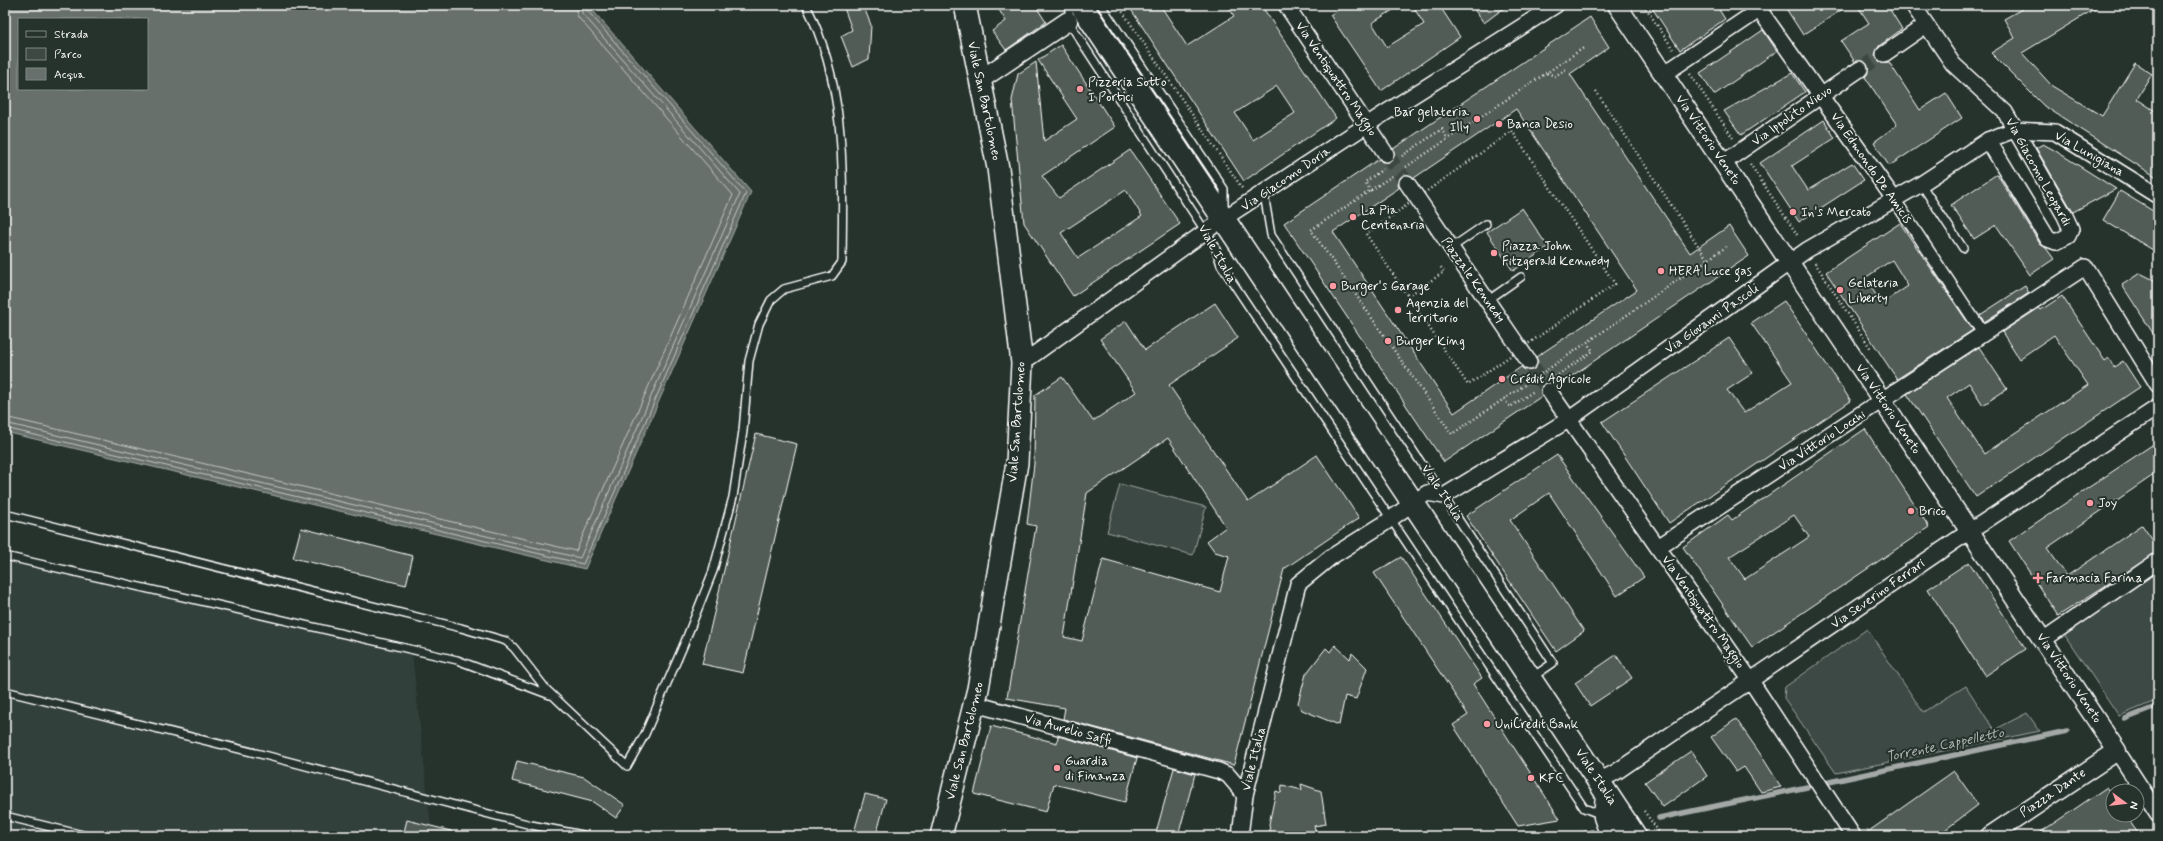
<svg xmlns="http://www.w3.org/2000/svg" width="2163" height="841" viewBox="0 0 2163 841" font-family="Mynerve,sans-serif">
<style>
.built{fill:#333f3a}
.green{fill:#3e4944;stroke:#9ea4a2}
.water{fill:#67706c;stroke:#a4a9a7;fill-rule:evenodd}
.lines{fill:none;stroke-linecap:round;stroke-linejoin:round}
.shore{stroke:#c2c6c4;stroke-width:1}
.stream{stroke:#a4a9a7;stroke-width:5.5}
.building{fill:#515c57;stroke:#fff;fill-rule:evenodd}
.minor-tunnel{stroke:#3c4742;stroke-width:15;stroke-dasharray:15 8;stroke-linecap:butt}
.service-casing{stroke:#fff;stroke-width:10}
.pedestrian-casing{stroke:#fff;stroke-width:14}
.minor-casing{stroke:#fff;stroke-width:18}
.tertiary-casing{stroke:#fff;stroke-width:21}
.secondary-casing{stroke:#fff;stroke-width:24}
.primary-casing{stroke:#fff;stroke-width:25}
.path{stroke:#fff;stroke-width:2.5;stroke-dasharray:1 3;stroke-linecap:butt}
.service{stroke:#26332d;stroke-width:7}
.pedestrian{stroke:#26332d;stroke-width:11}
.minor{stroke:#26332d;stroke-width:15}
.tertiary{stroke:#26332d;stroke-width:18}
.secondary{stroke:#26332d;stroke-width:21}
.primary{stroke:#26332d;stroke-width:22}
.poi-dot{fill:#ff9aa2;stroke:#26332d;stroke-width:1.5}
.labels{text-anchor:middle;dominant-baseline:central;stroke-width:4;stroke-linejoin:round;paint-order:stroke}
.street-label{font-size:13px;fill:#fff;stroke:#26332d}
.poi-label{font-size:13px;fill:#fff;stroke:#26332d;text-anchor:start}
.water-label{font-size:14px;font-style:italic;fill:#b3b8b6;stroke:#26332d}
</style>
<rect width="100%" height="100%" fill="#26332d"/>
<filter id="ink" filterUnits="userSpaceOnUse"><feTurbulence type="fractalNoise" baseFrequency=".025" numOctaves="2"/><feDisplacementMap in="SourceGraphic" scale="8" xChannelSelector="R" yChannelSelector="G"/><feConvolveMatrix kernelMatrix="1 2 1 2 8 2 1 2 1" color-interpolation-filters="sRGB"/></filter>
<g filter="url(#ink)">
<polygon class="built" points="5,553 412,653 432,836 5,836"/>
<g class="green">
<polygon points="1120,484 1206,507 1193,555 1107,532"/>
<polygon points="2158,572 2158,700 2119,716 2064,634"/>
<polygon points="1867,629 1923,712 1966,686 1994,730 2027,713 2040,731 1836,773 1784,698 1785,687"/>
</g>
<path class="water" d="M5,5H588L751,192L585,569L5,432ZM19,19H147V89H19Z"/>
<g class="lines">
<g class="shore">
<polyline points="5,417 576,551 733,195 578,17 574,5"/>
<polyline points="5,423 580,558 740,194 582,13 580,5"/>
<polyline points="5,428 583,564 746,193 586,9 585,5"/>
</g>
<g class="stream">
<polyline points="2125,719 2158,706"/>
<polyline points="1829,782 2067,731"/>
<polyline points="1659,818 1807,787"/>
<polyline points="1573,836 1592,832"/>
</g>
</g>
<g class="building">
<polygon points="843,5 863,5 871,25 869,59 853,67 841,36 852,30"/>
<polygon points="996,5 1035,5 1046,22 1006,50 992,31 1006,21"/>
<path d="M1128,5H1160L1187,46L1234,16L1227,5H1261L1336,118L1244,181ZM1277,86L1295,113L1253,140L1235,113Z"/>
<polygon points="1345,5 1401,5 1372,23 1387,47 1424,24 1412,5 1439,5 1460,37 1381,91 1330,15"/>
<polygon points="1471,5 1508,5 1484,23"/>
<polygon points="1650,5 1716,5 1725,19 1680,50"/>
<polygon points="1795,5 1849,5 1803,35 1787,10"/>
<polygon points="1857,5 1887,5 1902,29 1879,46 1875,55 1880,62 1889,62 1920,110 1946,93 1962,118 1889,166 1874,142 1897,125 1865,77 1868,73 1868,64 1864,61 1855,62 1841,41 1869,23"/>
<polygon points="2029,5 2101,5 2022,53 2052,86 2102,116 2135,63 2152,74 2137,99 2158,113 2158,178 2044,106 1991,53 2015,38 2004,19"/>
<path d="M1590,17L1609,47L1570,74L1690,253L1729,226L1749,256L1557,386L1552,383H1544L1541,388L1542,396L1444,462L1284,223L1379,159L1382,162H1391L1394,158L1393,149ZM1516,109L1637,290L1536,357L1538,362L1534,369L1525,370L1521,367L1454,413L1333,232L1399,188L1398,183L1402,176L1407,174L1414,178Z"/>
<polygon points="1763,30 1777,51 1714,95 1700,73"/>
<path d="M1061,45L1115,127L1042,176L1059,198L1130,150L1180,224L1073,296L1024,223L1012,100L1018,74L1036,62L1044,141L1077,119L1038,60ZM1126,190L1142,216L1078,258L1061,233Z"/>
<polygon points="1792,73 1805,92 1741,135 1724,111"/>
<polygon points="1824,120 1835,138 1792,166 1808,190 1852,163 1864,180 1799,222 1760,163"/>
<polygon points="2043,144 2054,150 2116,189 2073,212 2036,148"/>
<polygon points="1997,174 2040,244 2046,248 2054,259 2030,275 1996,225 1974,239 1951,205"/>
<polygon points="2120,191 2158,214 2158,253 2103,220"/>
<polygon points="1522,208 1548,247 1513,271 1487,232"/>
<path d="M1900,223L1973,330L1897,379L1826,272ZM1892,260L1908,286L1882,304L1865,278Z"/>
<polygon points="2140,273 2158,282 2158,341 2122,285"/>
<polygon points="2025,286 2029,293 1984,322 1980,315"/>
<polygon points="2062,296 2105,361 2109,358 2114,367 2123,361 2140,387 1976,497 1907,394 1979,347 2007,389 1983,405 1969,383 1947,398 1984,454 2088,385 2054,335 2019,359 2002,332 2039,308 2041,310"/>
<polygon points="1784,301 1851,401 1669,523 1602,422 1729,338 1753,373 1727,390 1744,413 1792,382 1751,323"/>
<path d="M1215,303L1238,338L1169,385L1248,502L1317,455L1359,518L1284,569L1234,765L1063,719L1065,708L1007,698L1036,526L1027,524L1034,464L1035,395L1062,377L1093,421L1136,392L1100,339L1126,321L1145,350ZM1168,438L1226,527L1207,541L1215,552L1229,556L1220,592L1103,559L1082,641L1064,637L1087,493Z"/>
<path d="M1865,429L1929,527L1752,647L1683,547L1728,515L1732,520ZM1794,515L1809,537L1745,579L1729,557Z"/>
<polygon points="756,434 797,444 743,673 702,664"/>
<polygon points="2158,441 2158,472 2047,548 2067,576 2142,525 2158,548 2158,552 2058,616 2009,541"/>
<polygon points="1557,455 1644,577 1617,596 1549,493 1510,520 1584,631 1556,651 1466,516"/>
<polygon points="301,528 413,556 406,585 293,558"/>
<polygon points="1401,557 1482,678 1473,684 1560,819 1518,826 1453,725 1468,715 1374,573"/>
<polygon points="1969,562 2026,649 1985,676 1928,589"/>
<polygon points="1335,645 1350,659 1352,653 1367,668 1356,699 1345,696 1339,725 1302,710 1298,703 1306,674 1326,648 1330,652"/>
<polygon points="1616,655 1632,678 1590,706 1575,683"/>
<polygon points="1736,719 1761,755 1781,787 1761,792 1744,767 1736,772 1711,737"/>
<polygon points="991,726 1057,743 1058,736 1137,758 1125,802 1054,784 1046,812 974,794"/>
<polygon points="1691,751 1707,776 1663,807 1645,782"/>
<polygon points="517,761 584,777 625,805 616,818 593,802 512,781"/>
<polygon points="1174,768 1195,774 1178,836 1155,836"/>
<polygon points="1954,771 1978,805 1937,836 1862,836"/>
<polygon points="1301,784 1321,791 1326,824 1314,826 1317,836 1271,836 1269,824 1276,791 1281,793 1282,785 1302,790"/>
<polygon points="2107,787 2113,797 2113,815 2125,815 2140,836 2105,836 2101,830 2092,836 2035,836"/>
<polygon points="865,794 886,799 876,836 853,836"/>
<polygon points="407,820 451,831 451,836 403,836"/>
</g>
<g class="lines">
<g class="minor-tunnel">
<polyline points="1860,69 1884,54"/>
<polyline points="1386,154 1407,183"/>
<polyline points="1529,362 1549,391"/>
</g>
<g class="service-casing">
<g id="service">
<polyline points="1070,5 1068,21 1215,246 1221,265 1584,808 1602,815"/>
<polyline points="1101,5 1224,189 1224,209"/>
<polyline points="1921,184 1963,248"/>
<polyline points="1264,194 1271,235 1553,663 1531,678"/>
<polyline points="1451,248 1486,224"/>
<polyline points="1487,301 1521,277"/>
<path d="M5,514L461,628L506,641L514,648L546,689L627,766L645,734L684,644L713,571L733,497L743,431L749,361L759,324L771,300L784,289L832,276L842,262C843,175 847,85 806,5"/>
<polyline points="5,556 457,660 550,695"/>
<polyline points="5,691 268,756 531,825 588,836"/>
<polyline points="5,816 87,836"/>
</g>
</g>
<g class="pedestrian-casing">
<polyline id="pedestrian" points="1894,199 1983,333"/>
</g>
<g class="minor-casing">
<g id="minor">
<polyline points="1286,5 1386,154"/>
<polyline points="1756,5 1894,199"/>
<polyline points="1913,5 1953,64 2005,112 2065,216 2071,229 2068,236 2056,242 2048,239 1988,140"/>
<polyline points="1884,54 1926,25"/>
<polyline points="1664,74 1759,10"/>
<polyline points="1723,163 1860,69"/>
<polyline points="1407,183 1529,362"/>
<polyline points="1022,363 1223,219 1385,113 1556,5"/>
<polyline points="1549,391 1751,681 1853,836"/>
<polyline points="1658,547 2085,267 2158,385"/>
<polyline points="2043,640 2158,561"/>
<polyline points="975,704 1219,771 1228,775 1245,795"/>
<polyline points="2117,751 2158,814"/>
<polyline points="1599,781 1616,772 1958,539 2158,407"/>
<polyline points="1240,836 1245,795 1298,584 1331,557 1385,523 1427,493 1444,496 1568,420 1807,250 1921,184 1988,140 2014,130 2055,132 2158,196"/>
</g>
</g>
<g class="tertiary-casing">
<g id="tertiary">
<polyline points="1617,5 2117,751 1990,836"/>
<polyline points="980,80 1068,21"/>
</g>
</g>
<g class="secondary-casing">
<polyline id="secondary" points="941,836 978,689 1017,463 1022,363 998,168 965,5"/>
</g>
<g class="primary-casing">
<g id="primary">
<polyline points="1081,5 1635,836"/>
<polyline points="1607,795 1605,817 1612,836"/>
</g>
</g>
<g class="path">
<polyline points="1118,5 1242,188"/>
<polyline points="1644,5 1673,49"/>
<polyline points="1547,73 1555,76 1566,69"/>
<polyline points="1690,74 1733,138"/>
<polyline points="1596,91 1707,259"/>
<polygon points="1512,131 1615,284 1468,385 1366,234"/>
<polyline points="1402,156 1442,129 1448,139"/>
<polyline points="1750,164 1798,236"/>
<polyline points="1406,167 1585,47"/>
<polyline points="1392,176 1311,230 1452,434 1535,378"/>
<polyline points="1371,191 1365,182 1383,169"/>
<polyline points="1815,263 1871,349"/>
<polyline points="1408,296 1444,272 1440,266"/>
<polyline points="1541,374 1726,247"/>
<polyline points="1555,377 1593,351 1587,343"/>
<polyline points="1504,399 1510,407 1534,391"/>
<polyline points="1644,811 1662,836"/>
</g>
<use href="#service" class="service"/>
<use href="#pedestrian" class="pedestrian"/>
<use href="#minor" class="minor"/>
<use href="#tertiary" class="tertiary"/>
<use href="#secondary" class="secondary"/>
<use href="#primary" class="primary"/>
</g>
</g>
<g class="poi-dot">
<circle cx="1080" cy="89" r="4"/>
<circle cx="1477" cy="119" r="4"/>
<circle cx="1499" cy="124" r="4"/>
<circle cx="1793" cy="212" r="4"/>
<circle cx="1353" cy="217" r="4"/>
<circle cx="1494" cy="253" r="4"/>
<circle cx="1661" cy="271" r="4"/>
<circle cx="1333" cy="286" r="4"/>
<circle cx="1840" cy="290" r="4"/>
<circle cx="1398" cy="310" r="4"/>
<circle cx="1388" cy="341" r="4"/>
<circle cx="1502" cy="379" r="4"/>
<circle cx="2090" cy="503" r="4"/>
<circle cx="1911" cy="511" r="4"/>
<path d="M2036 572h4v4h4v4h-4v4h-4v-4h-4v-4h4z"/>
<circle cx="1487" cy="724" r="4"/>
<circle cx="1057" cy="768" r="4"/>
<circle cx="1531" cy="778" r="4"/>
</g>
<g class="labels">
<g class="street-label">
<text transform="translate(1336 79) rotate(56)">Via Ventiquattro Maggio</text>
<text transform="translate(984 101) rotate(78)">Viale San Bartolomeo</text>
<text transform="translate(1792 116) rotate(-35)">Via Ippolito Nievo</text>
<text transform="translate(1708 140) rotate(56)">Via Vittorio Veneto</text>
<text transform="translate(2089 154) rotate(30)">Via Lunigiana</text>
<text transform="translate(1871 168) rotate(55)">Via Edmondo De Amicis</text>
<text transform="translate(2038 172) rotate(61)">Via Giacomo Leopardi</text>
<text transform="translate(1286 179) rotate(-34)">Via Giacomo Doria</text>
<text transform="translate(1217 254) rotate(61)">Viale Italia</text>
<text transform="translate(1473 280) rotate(55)">Piazzale Kennedy</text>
<text transform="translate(1712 319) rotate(-35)">Via Giovanni Pascoli</text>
<text transform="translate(1888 409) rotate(56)">Via Vittorio Veneto</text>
<text transform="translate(1017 422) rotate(-86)">Viale San Bartolomeo</text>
<text transform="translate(1822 441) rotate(-33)">Via Vittorio Locchi</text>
<text transform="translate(1442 493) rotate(57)">Viale Italia</text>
<text transform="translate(1878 594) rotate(-35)">Via Severino Ferrari</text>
<text transform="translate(1703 612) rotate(55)">Via Ventiquattro Maggio</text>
<text transform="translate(2069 678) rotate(56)">Via Vittorio Veneto</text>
<text transform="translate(1068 730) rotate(15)">Via Aurelio Saffi</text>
<text transform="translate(965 741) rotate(-76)">Viale San Bartolomeo</text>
<text transform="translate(1254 759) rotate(-76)">Viale Italia</text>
<text transform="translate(1596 777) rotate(57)">Viale Italia</text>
<text transform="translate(2053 793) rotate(-34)">Piazza Dante</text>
</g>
<g class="poi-label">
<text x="1088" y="82">Pizzeria Sotto<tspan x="1088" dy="15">I Portici</tspan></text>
<text x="1469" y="112" text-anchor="end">Bar gelateria<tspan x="1469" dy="15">Illy</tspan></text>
<text x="1507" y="124">Banca Desio</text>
<text x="1361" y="210">La Pia<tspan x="1361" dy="15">Centenaria</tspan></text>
<text x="1801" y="212">In's Mercato</text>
<text x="1502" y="246">Piazza John<tspan x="1502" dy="15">Fitzgerald Kennedy</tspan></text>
<text x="1669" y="271">HERA Luce gas</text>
<text x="1848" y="283">Gelateria<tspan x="1848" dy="15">Liberty</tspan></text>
<text x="1341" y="286">Burger's Garage</text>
<text x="1406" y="303">Agenzia del<tspan x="1406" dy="15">Territorio</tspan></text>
<text x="1396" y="341">Burger King</text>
<text x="1510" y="379">Crédit Agricole</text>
<text x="2098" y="503">Joy</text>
<text x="1919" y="511">Brico</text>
<text x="2046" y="578">Farmacia Farina</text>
<text x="1495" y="724">UniCredit Bank</text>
<text x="1065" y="761">Guardia<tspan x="1065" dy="15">di Finanza</tspan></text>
<text x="1539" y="778">KFC</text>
</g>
<g class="water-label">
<text transform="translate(1945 745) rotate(-12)">Torrente Cappelletto</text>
</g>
</g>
<rect width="2163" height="841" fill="none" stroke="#26332d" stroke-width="20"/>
<rect x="10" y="10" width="2143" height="821" fill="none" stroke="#fff" stroke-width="1.5" filter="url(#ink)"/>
<rect x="18" y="18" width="130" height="72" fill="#26332d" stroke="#7d8581"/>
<rect x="26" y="31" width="20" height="6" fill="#26332d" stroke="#7d8581"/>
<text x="54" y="38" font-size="12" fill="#ffffff">Strada</text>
<rect x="26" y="48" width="20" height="12" fill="#3e4944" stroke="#7d8581"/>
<text x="54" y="58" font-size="12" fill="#ffffff">Parco</text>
<rect x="26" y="68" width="20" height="12" fill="#67706c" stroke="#7d8581"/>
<text x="54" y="78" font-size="12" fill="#ffffff">Acqua</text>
<g transform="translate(2125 803) rotate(105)"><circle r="19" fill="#26332d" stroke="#7d8581"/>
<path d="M0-3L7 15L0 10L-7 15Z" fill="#ff9aa2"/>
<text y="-6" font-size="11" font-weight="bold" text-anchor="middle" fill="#ffffff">N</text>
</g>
</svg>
